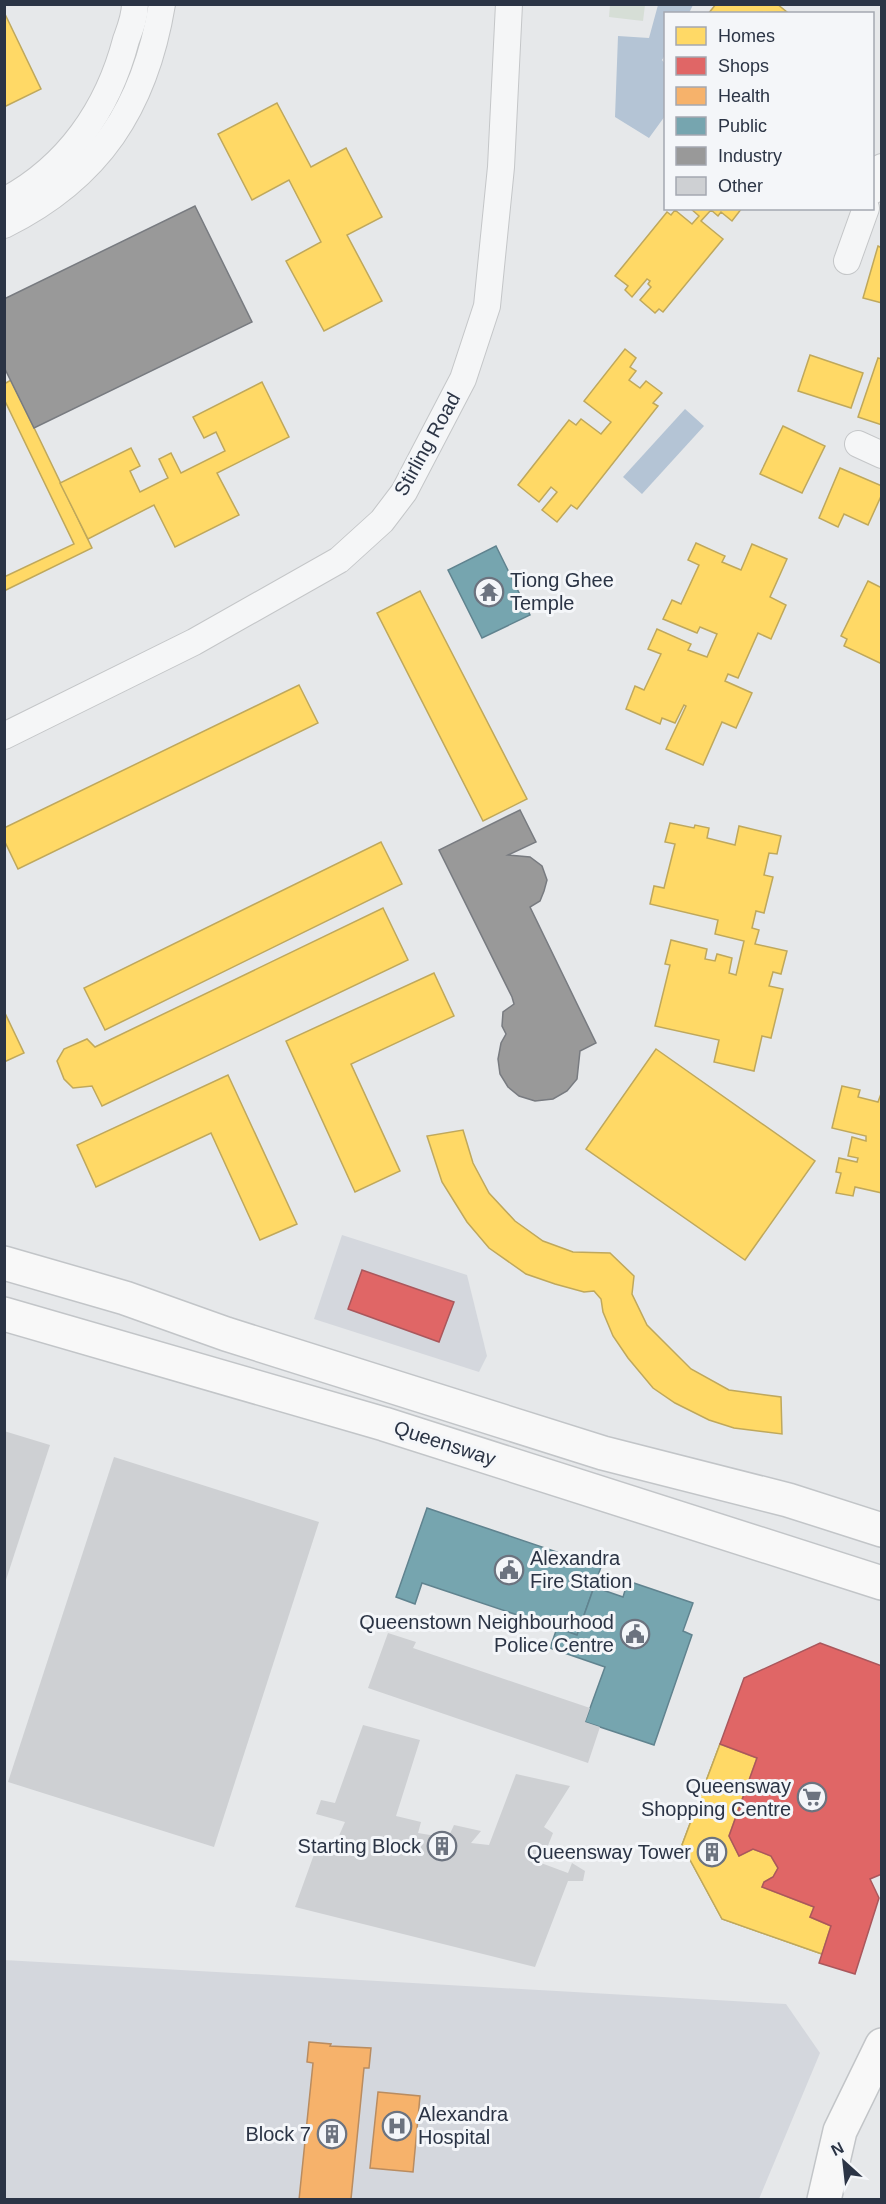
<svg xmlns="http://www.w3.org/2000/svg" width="886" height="2204" viewBox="0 0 886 2204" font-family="Helvetica,sans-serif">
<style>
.built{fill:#d4d7dd}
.green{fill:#d6ded6}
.water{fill:#b4c4d5}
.homes{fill:#ffd966;stroke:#bfa85c;stroke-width:1.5}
.shops{fill:#e06666;stroke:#aa575c;stroke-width:1.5}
.health{fill:#f6b26b;stroke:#b98c60;stroke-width:1.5}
.public{fill:#76a5af;stroke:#60838f;stroke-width:1.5}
.industry{fill:#999;stroke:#787b80;stroke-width:1.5}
.building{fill:#ced0d3}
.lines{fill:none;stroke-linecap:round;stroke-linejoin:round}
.street-casing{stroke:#c4c6c8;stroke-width:28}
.primary-casing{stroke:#c2c5c8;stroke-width:36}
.street{stroke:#f5f6f7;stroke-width:26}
.primary{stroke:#f8f8f8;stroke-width:33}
.labels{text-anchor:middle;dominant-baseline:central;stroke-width:6;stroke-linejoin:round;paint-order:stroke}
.street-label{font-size:20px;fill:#2b3445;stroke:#f4f6f9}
.poi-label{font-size:20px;fill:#2b3445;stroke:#f4f6f9;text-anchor:end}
</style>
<rect width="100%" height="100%" fill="#e6e8ea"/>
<g class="built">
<polygon points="342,1235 467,1275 487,1356 479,1372 314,1319"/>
<polygon points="4,1960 786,2004 820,2053 759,2199 5,2199"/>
</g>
<polygon class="green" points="610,5 645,5 643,21 609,17"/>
<g class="water">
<polygon points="658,5 693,5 689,13 666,14 665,55 662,60 665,64 665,116 649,138 615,117 618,36 649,38"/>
<polygon points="685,409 704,426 642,494 623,477"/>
</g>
<g class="homes">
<polygon points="716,4 777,4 787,12 708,14"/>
<polygon points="4,12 41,89 4,107"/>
<polygon points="277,103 311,167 346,148 382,217 347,235 382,301 324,331 286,261 321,242 289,180 252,200 218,134"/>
<polygon points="690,208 742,208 732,221 721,212 718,216 711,210 701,221 723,239 663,312 659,309 655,313 640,300 651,287 648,284 650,281 647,279 632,297 625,290 628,286 615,276 667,212 671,215 675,210 692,224 699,216"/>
<polygon points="878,246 882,248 882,303 863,298"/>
<polygon points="625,349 636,358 630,367 636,371 629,380 640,388 646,381 662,393 653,403 658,406 577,509 571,505 557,522 542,510 557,492 551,487 539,502 518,485 569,420 576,425 581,419 601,434 611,422 584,401"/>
<polygon points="810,355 863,373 851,408 798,391"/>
<polygon points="878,358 882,359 882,425 858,417"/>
<polygon points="11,380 92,548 4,591 4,577 74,544 4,399 4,384"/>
<polygon points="262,382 289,437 217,473 239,515 175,547 154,505 88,539 60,483 131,448 140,466 130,471 140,492 168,478 159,459 171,453 181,473 225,451 216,432 204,438 193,417"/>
<polygon points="783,426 825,446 802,493 760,474"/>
<polygon points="840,468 882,486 882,494 868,525 844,514 838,527 819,518"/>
<polygon points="696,543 725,556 722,562 741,570 752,544 787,559 770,597 786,605 771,639 758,633 738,678 728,674 725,681 752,693 736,728 722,722 703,765 666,749 686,706 684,705 675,723 662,718 660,724 626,709 635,686 644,690 661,654 648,649 657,629 691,644 688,650 707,657 717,634 700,627 697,633 663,619 672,600 681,604 699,565 688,560"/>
<polygon points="868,581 882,588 882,664 844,646 847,639 841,636"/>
<polygon points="420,591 527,799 483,821 377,613"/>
<polygon points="299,685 318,723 18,869 4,840 4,828"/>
<polygon points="670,823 694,828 695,825 709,828 707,838 735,845 739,826 781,836 777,854 769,853 764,875 773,877 764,913 756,911 752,928 759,930 755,944 787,951 781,974 773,972 769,986 783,989 771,1038 762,1036 754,1071 714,1062 719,1040 655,1026 670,965 665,964 671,940 707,949 705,959 715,961 717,954 732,958 729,973 736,975 744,941 715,934 718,920 650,904 654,886 664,888 675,844 665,842"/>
<polygon points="381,842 402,884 105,1030 84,988"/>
<polygon points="383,908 408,960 102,1106 92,1086 73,1088 64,1079 57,1061 64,1049 87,1039 95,1047"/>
<polygon points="434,973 454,1016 351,1064 400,1171 355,1192 286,1041"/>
<polygon points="4,1011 24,1053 4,1062"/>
<polygon points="656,1049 815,1161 745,1260 586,1149"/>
<polygon points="228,1075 297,1224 260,1240 211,1133 96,1187 77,1145"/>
<polygon points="842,1086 860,1090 858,1097 878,1102 882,1091 882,1193 855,1187 853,1196 836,1193 841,1173 836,1172 839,1158 857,1162 858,1158 848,1156 852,1137 866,1141 866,1136 832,1128"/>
<polygon points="463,1130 473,1163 489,1193 515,1221 543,1241 573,1252 610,1253 634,1276 632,1294 647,1325 691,1369 729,1390 781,1397 782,1434 734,1428 709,1420 675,1403 653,1388 628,1358 613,1336 603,1312 601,1299 594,1291 584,1292 555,1284 526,1274 489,1248 467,1222 442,1182 427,1136"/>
<polygon points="720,1744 757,1758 729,1836 739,1856 753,1849 771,1856 778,1868 773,1877 764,1882 762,1887 814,1907 810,1917 831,1926 822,1954 722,1919 682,1845"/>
<polygon points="720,1744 757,1758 729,1836 739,1856 753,1849 771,1856 778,1868 773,1877 764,1882 762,1887 814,1907 810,1917 831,1926 822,1954 722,1919 682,1845"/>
</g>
<g class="shops">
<polygon points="362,1270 454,1302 439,1342 348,1309"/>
<polygon points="820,1643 882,1666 882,1874 870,1879 879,1898 855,1974 819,1963 831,1926 810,1917 814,1907 762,1887 764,1882 773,1877 778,1868 771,1856 753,1849 739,1856 729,1836 757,1758 720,1744 744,1678"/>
</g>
<g class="health">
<polygon points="309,2042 331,2044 330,2046 371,2048 369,2068 364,2068 351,2199 356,2200 299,2200 313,2063 307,2062"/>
<polygon points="378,2092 420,2096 413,2172 370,2168"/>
</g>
<g class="public">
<polygon points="496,546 530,615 482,638 448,570"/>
<polygon points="427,1508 601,1567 577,1635 422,1583 415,1604 396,1597"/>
<polygon points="628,1581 693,1603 683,1631 692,1635 654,1745 585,1722 605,1667 550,1648 557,1628 577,1635 594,1587 623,1597"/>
</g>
<g class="industry">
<polygon points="195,206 252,322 34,428 4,367 4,299"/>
<polygon points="520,810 536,842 508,855 530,857 542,866 547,880 544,891 540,901 530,907 596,1043 580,1051 577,1079 567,1091 553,1099 535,1101 519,1096 508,1087 500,1074 498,1059 501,1043 506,1034 502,1026 503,1012 514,1004 512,997 439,850"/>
</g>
<g class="building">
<polygon points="4,1431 50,1445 5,1583 4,1583"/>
<polygon points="114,1457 319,1522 214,1847 8,1782"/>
<polygon points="388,1633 416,1642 413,1648 590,1708 585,1722 600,1727 588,1763 368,1688"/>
<polygon points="363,1725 420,1740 396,1816 421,1822 418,1833 448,1838 454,1825 481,1831 471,1843 489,1845 516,1774 570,1786 544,1827 553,1833 541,1863 568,1873 572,1863 585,1871 583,1881 568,1881 535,1967 295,1907 317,1846 334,1847 345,1822 316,1814 321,1800 335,1803"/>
</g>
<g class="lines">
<g class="street-casing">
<g id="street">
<polyline points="872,191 882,167"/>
<path d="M4,201C68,167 108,109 126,40C130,29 135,17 135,4"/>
<path d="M4,225C99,178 145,107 162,4"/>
<polyline points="847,261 866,208"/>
<polyline points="858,444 882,455"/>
<polyline points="4,736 194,642 339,560 382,521 404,492 463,379 487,306 501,167 509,4"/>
</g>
</g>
<g class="primary-casing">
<g id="primary">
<polyline points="4,1263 125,1298 226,1334 603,1453 788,1500 882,1530"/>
<polyline points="4,1314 384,1424 882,1583"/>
<polyline points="824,2200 840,2131 882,2045"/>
</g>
</g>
<use href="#street" class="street"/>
<use href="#primary" class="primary"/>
</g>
<defs>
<g id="temple-ring" transform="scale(1.5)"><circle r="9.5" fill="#f4f6f9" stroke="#6c737f" stroke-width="1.5"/><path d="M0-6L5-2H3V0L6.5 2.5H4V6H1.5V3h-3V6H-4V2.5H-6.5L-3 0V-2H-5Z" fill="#6c737f"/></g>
<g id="civic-ring" transform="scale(1.5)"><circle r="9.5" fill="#f4f6f9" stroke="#6c737f" stroke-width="1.5"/><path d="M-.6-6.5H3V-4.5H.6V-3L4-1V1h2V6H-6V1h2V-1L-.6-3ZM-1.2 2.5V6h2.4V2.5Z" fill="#6c737f"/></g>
<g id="supermarket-ring" transform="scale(1.5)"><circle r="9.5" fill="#f4f6f9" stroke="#6c737f" stroke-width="1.5"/><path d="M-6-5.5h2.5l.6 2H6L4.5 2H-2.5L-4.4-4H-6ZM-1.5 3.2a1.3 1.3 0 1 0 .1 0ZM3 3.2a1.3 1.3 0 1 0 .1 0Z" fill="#6c737f"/></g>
<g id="building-ring" transform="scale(1.5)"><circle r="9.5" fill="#f4f6f9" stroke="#6c737f" stroke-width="1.5"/><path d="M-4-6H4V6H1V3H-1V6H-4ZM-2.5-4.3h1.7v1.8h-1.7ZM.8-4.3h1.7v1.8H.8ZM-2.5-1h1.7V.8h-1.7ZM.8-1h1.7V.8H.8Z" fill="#6c737f"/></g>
<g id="hospital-ring" transform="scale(1.5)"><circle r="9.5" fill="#f4f6f9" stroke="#6c737f" stroke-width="1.5"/><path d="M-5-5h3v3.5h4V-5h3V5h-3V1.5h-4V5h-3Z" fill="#6c737f"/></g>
</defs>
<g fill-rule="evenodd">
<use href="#temple-ring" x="489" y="592"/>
<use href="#civic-ring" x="509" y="1570"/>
<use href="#civic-ring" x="635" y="1634"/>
<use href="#supermarket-ring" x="812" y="1797"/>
<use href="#building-ring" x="442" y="1846"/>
<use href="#building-ring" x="712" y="1852"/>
<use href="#hospital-ring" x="397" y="2126"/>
<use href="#building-ring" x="332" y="2134"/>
</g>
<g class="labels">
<g class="street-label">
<text transform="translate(427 444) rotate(-61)">Stirling Road</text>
<text transform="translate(445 1443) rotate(18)">Queensway</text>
</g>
<g class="poi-label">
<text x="510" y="580" text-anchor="start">Tiong Ghee<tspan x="510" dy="23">Temple</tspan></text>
<text x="530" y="1558" text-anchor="start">Alexandra<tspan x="530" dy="23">Fire Station</tspan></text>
<text x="614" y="1622">Queenstown Neighbourhood<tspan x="614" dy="23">Police Centre</tspan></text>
<text x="791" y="1786">Queensway<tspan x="791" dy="23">Shopping Centre</tspan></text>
<text x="421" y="1846">Starting Block</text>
<text x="691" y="1852">Queensway Tower</text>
<text x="418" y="2114" text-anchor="start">Alexandra<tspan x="418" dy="23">Hospital</tspan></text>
<text x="311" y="2134">Block 7</text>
</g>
</g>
<rect width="886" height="2204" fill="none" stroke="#2b3445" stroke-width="12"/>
<rect x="664" y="12" width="210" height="198" fill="#f4f6f9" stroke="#a4a8b1" stroke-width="1.5"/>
<rect x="676" y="27" width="30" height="18" fill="#ffd966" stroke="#a4a8b1" stroke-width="1.5"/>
<text x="718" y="42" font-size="18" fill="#2b3445">Homes</text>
<rect x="676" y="57" width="30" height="18" fill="#e06666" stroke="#a4a8b1" stroke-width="1.5"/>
<text x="718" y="72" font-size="18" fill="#2b3445">Shops</text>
<rect x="676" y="87" width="30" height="18" fill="#f6b26b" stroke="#a4a8b1" stroke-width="1.5"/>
<text x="718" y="102" font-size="18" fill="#2b3445">Health</text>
<rect x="676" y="117" width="30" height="18" fill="#76a5af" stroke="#a4a8b1" stroke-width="1.5"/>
<text x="718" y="132" font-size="18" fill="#2b3445">Public</text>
<rect x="676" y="147" width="30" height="18" fill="#999999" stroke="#a4a8b1" stroke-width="1.5"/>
<text x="718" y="162" font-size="18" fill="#2b3445">Industry</text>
<rect x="676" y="177" width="30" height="18" fill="#ced0d3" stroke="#a4a8b1" stroke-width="1.5"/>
<text x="718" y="192" font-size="18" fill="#2b3445">Other</text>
<g transform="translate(844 2162) rotate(333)" stroke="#f4f6f9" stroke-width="4.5" paint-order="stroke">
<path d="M0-4.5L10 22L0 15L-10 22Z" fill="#2b3445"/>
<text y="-9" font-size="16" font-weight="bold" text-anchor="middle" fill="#2b3445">N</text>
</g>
</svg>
